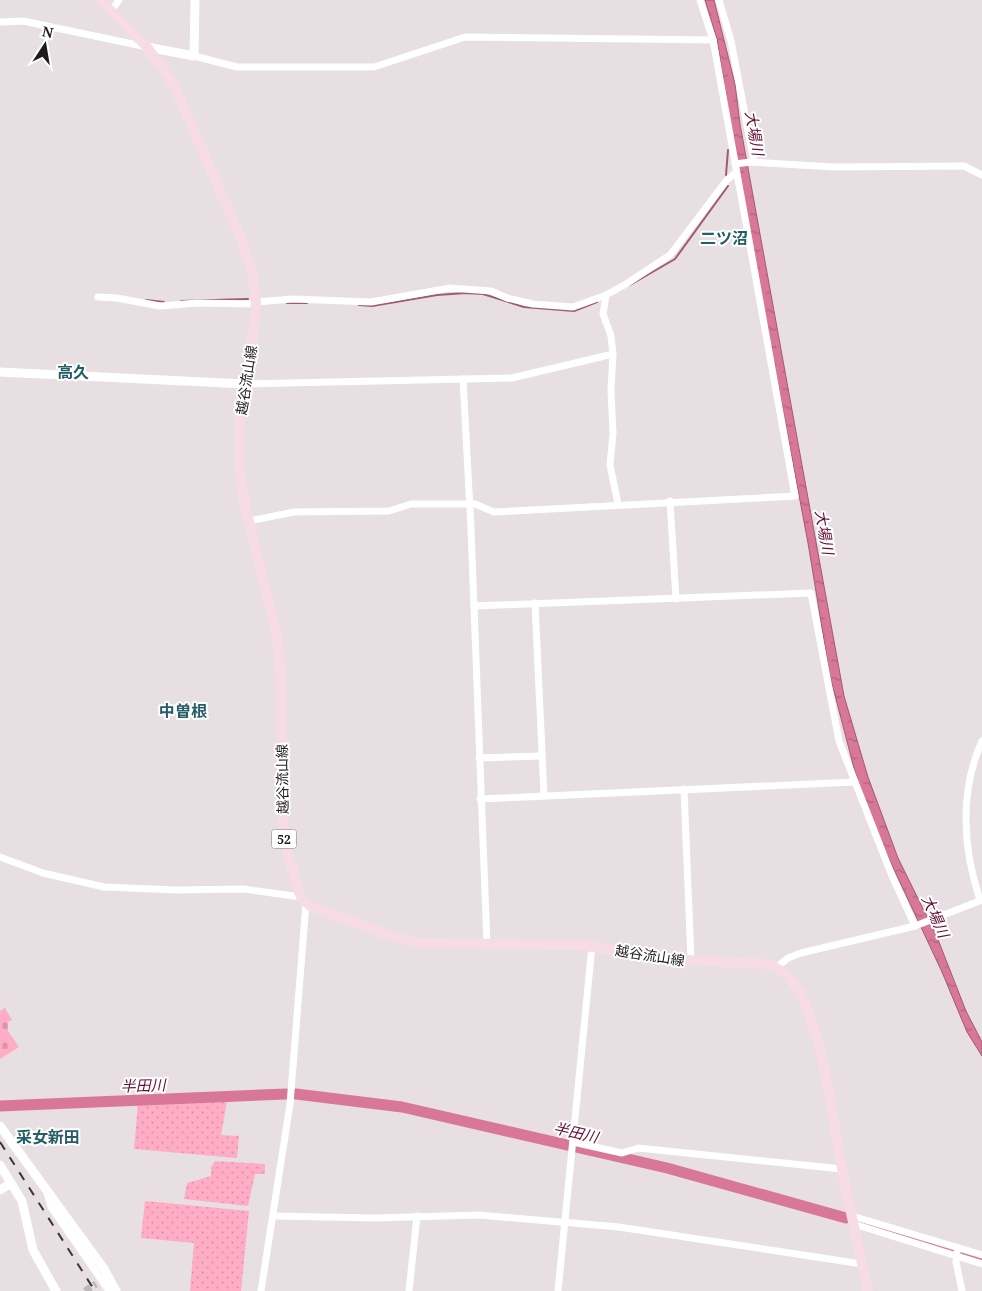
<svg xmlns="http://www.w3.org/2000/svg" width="982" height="1291" viewBox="0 0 982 1291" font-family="'Noto Serif','Noto Sans JP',serif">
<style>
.grass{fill:url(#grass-dots)}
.cemetery{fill:url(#cemetery-stones)}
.water{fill:url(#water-ripples);stroke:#a05b72}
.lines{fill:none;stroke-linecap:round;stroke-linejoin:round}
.stream{stroke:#a05b72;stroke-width:2}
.river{stroke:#d87797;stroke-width:11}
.minor-tunnel{stroke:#bfb8ba;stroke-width:7;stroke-dasharray:7 3.5;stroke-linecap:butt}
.minor{stroke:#fff;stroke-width:7}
.tertiary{stroke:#fff;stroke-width:9}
.primary{stroke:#f8dce3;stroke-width:10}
.rail{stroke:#3a3638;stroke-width:2;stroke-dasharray:9 9;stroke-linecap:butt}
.labels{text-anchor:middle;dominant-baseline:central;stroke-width:4;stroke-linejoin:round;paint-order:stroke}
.shield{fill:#fff;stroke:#625f60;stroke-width:1}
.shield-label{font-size:12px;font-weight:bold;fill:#1e1b1c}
.street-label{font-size:14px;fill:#1e1b1c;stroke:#fff}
.water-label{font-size:15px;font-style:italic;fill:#650c35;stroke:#fff}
.quarter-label{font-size:16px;font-weight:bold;fill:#265e67;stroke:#fff}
</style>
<defs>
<pattern id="grass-dots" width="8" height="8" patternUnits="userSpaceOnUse" patternTransform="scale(1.25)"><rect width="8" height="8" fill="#ffadc6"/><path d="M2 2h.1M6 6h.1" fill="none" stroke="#da94aa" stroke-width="1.8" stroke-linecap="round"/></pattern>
<pattern id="cemetery-stones" width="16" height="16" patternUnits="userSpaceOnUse" patternTransform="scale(1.25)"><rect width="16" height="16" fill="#ffadc6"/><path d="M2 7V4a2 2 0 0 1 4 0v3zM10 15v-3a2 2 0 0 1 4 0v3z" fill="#da94aa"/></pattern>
<pattern id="water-ripples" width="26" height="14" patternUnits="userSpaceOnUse" patternTransform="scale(1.25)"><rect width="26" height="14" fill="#d87797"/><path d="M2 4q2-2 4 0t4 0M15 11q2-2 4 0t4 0" fill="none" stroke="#af617a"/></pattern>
</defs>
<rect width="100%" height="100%" fill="#e7dfe1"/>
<g class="grass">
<polygon points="227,1101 221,1135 239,1136 237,1158 134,1149 138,1104"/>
<polygon points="215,1161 265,1164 265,1174 255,1174 248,1206 184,1199 187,1183 211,1176 211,1167"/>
<polygon points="145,1201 249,1211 241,1291 190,1291 194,1243 141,1238"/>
</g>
<polygon class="cemetery" points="5,1008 12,1020 8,1022 8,1031 19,1047 0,1059 0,1011"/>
<polygon class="water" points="705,0 714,0 735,84 740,124 844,696 868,777 898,858 937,937 966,1011 982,1042 982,1056 967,1032 942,972 876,831 855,772 830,676 808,543 739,176 717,39"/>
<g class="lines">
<g class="stream">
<polyline points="726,175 728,150"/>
<polyline points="630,285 675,259 728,186"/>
<polyline points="146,300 164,302"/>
<polyline points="181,301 248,299"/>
<polyline points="287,303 307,303"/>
<polyline points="359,305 372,306 437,295 466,293 483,294 524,307 574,311 597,302"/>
</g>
<g class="river">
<polyline points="296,1094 402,1107 667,1168 846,1218"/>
<polyline points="0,1106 286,1094"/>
<polyline points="860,1222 982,1260"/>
</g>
<polyline class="minor-tunnel" points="85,1291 96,1284"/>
<g class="minor">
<polyline points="719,0 731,41 754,162"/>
<polyline points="111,11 119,0"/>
<polyline points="0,22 23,21 147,47"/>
<polyline points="194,56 237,67 374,67 465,37 713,40"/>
<polyline points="735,164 751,162 833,167 964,166 982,175"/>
<polyline points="606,295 603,314 611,336 613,354"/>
<polyline points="98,297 117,298 160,306 197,303 256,304"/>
<polyline points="256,302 293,299 371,302 450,288 491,291 507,298 533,304 573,307 606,295 626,284 670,255 726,181 736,172"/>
<polyline points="463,379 471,529 487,944"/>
<polyline points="245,384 512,378 613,354 611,390 613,434 610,465 618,504"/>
<polyline points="670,501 676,599"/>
<polyline points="249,521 294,512 389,511 411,504 475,504 494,512 795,496 713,40 700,0"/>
<polyline points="535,603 544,795"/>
<polyline points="474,606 811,593 839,741 892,876 915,926"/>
<polyline points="479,758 541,756"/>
<polyline points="684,789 691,961"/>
<polyline points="480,799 855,782"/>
<polyline points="0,857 43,873 104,887 177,890 243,889 301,897"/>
<path d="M980,900C963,849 959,792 982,741"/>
<polyline points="777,967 788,958 801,953 915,926 982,900"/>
<polyline points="573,1142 622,1153 638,1148 842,1169"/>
<polyline points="47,1193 51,1207 109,1291"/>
<polyline points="274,1216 375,1218 479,1215 619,1227 862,1264"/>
<polyline points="852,1216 982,1255"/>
<polyline points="854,1224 982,1264"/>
<polyline points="957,1252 956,1262 962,1291"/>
<polyline points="261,1291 290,1104 306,903"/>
<polyline points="409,1291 417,1216"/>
<polyline points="558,1291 592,946"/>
</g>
<g class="tertiary">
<polyline points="147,47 194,56 195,0"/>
<polyline points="0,372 245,384"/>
<polyline points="0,1126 104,1269 116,1291"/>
<polyline points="0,1165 22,1201 33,1250 56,1291"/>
<polyline points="0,1190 11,1183"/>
</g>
<path class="primary" d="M100,0L147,47L173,83L242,241L252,273L256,302L254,328L240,417L239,462L244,501L276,631L280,663L284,840L298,889L301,897L310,906L393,937L419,943L580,945L669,959L766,964C787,969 798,987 806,1006C825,1053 833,1118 842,1169C850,1210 859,1250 868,1291"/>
<polyline class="rail" points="0,1142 95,1291"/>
</g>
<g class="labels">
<rect class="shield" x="271.5" y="829.5" width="25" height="19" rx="4"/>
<g class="shield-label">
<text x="284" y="839">52</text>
</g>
<g class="street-label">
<text transform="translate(246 380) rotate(-81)">越谷流山線</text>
<text transform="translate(282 779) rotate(-91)">越谷流山線</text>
<text transform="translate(650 955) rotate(9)">越谷流山線</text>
</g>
<g class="water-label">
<text transform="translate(755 133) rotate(80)">大場川</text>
<text transform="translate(825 532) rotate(80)">大場川</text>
<text transform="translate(936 916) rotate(66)">大場川</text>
<text transform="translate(143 1085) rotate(-2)">半田川</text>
<text transform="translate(576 1132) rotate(13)">半田川</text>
</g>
<g class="quarter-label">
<text x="724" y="238">二ツ沼</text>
<text x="73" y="372">高久</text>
<text x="183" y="711">中曽根</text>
<text x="48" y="1137">采女新田</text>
</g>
</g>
<g transform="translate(45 45) rotate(12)" stroke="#ffffff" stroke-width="4" paint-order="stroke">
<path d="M0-4L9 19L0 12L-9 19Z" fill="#1e1b1c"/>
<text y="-8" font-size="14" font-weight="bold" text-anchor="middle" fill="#1e1b1c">N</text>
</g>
</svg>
